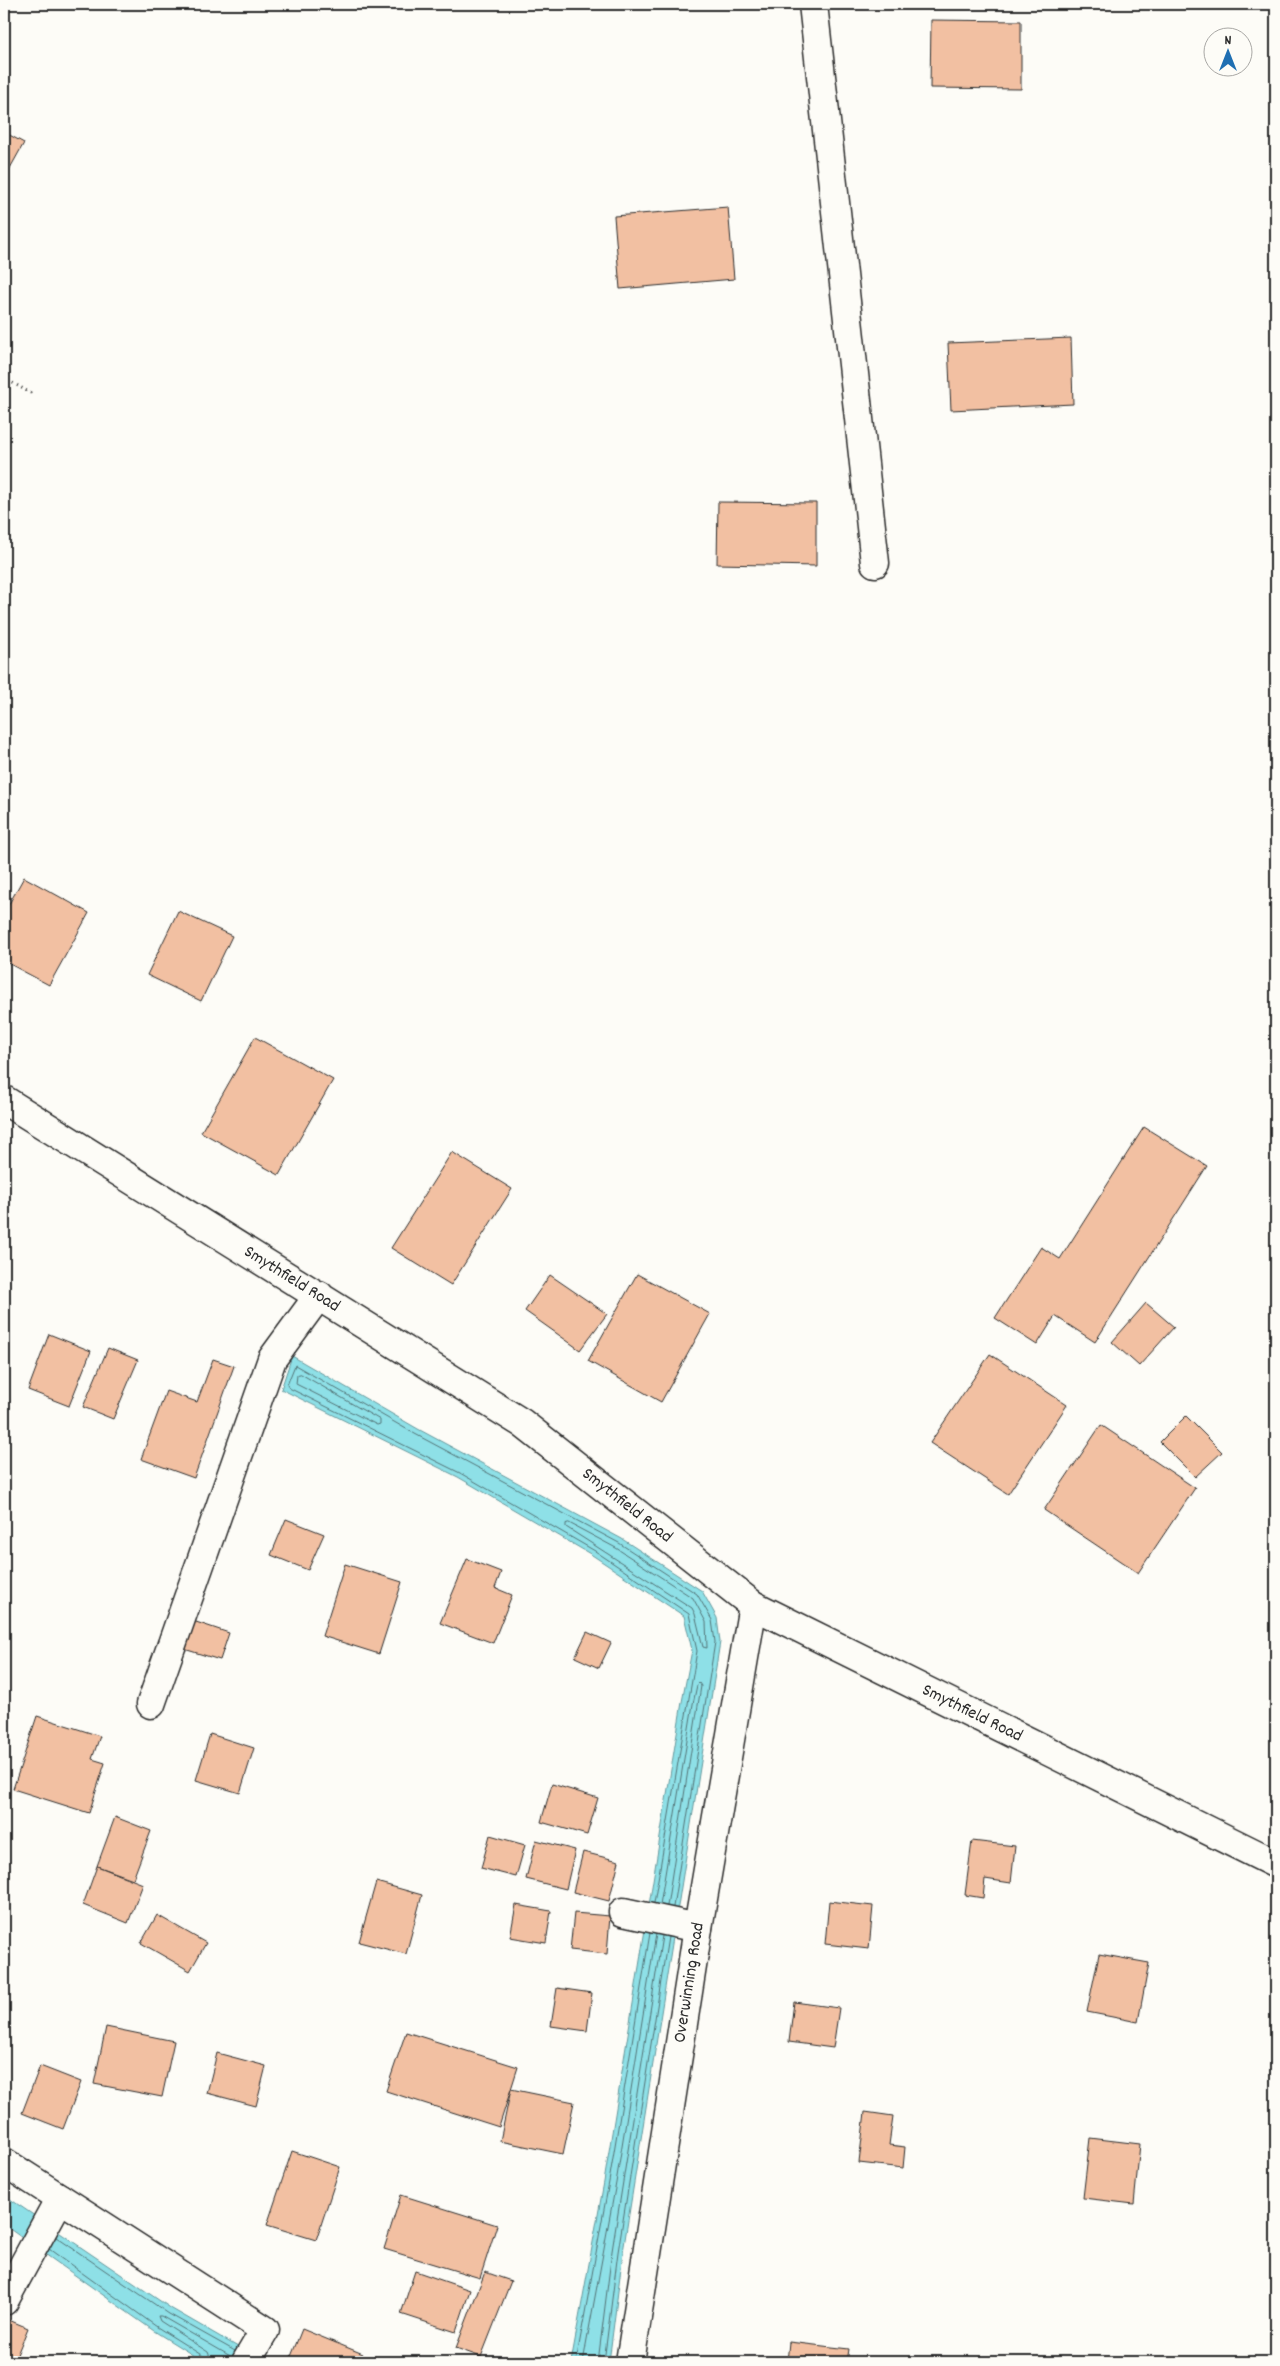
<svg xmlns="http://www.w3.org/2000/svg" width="1280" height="2366" viewBox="0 0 1280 2366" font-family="Dekko,sans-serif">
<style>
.water{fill:#8ee0e7;stroke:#66989c}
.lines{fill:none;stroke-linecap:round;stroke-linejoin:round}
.shore{stroke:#537376;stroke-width:1}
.building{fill:#f2c0a2;stroke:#2b2b2b}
.minor-casing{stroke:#2b2b2b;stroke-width:31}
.path{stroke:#2b2b2b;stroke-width:3;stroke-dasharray:1 4;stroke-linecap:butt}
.minor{stroke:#fdfcf7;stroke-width:28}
.labels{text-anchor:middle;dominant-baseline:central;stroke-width:4;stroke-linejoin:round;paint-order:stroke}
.street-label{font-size:18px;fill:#2b2b2b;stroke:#fdfcf7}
</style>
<rect width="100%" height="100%" fill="#fdfcf7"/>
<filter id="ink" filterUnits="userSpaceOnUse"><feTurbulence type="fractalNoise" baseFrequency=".02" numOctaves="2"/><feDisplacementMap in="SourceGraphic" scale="10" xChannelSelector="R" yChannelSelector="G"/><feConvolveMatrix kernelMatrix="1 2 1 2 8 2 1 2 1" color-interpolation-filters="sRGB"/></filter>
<g filter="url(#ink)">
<g class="water">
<polygon points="292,1356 418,1429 622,1539 702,1591 717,1618 720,1642 623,2252 609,2362 571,2362 604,2182 682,1702 692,1650 684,1616 592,1555 458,1477 281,1389"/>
<polygon points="4,2195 172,2309 264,2362 204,2362 154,2331 4,2225"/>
</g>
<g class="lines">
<g class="shore">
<polygon points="301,1374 380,1420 380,1424 377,1425 296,1384 297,1375"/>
<polygon points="569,1523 616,1548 693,1598 706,1622 707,1648 703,1647 695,1614 692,1608 566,1527 566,1524"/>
<polyline points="654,1903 697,1651 689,1614 595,1551 460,1473 289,1388 287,1385 295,1365 415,1434 619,1543 697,1594 712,1620 715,1642 673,1907"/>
<polyline points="660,1905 693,1704 697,1685 699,1683 701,1686 667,1906"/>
<polyline points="56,2237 169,2314 235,2351"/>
<polyline points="49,2249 157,2327 203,2356 206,2362"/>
<polyline points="212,2362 208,2352 160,2321 158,2316 161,2316 232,2357"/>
<polyline points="576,2362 609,2182 650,1933"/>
<polyline points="583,2362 616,2183 656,1934"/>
<polyline points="598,2362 612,2251 662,1936"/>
<polyline points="604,2362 618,2252 668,1937"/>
</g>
</g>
<g class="building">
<polygon points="931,20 1021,21 1021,89 930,88"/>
<polygon points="4,132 24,143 4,179"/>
<polygon points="728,207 734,279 620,289 614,216"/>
<polygon points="1071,338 1073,404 951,410 948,343"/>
<polygon points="718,502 816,503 816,566 717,564"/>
<polygon points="24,877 89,913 49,985 4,961 4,913"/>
<polygon points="178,911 232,936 201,1001 147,975"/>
<polygon points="255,1037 333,1080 279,1175 201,1132"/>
<polygon points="1144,1127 1207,1166 1095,1342 1055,1316 1037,1345 995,1318 1041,1247 1060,1259"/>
<polygon points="452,1152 512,1189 451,1285 391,1248"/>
<polygon points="637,1274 710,1314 661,1402 588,1361"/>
<polygon points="550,1275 607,1314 580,1350 525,1311"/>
<polygon points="1146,1303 1174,1327 1139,1366 1112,1342"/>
<polygon points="49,1334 91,1351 69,1406 28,1390"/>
<polygon points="108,1348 138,1360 113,1419 83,1407"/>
<polygon points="990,1354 1067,1405 1008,1494 930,1443"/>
<polygon points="213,1359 234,1366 194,1478 141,1459 166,1391 197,1402"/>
<polygon points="1186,1416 1222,1452 1195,1477 1160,1442"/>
<polygon points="1101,1425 1195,1488 1138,1573 1044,1510"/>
<polygon points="286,1519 324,1534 308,1570 271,1555"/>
<polygon points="467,1559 501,1572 495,1588 512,1595 493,1643 440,1623"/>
<polygon points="345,1564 402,1582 379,1654 322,1636"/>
<polygon points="193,1621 229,1633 220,1660 184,1649"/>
<polygon points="587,1632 611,1643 599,1668 575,1657"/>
<polygon points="37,1716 100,1736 92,1759 105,1763 89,1813 13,1789"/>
<polygon points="210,1734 254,1748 240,1793 196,1780"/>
<polygon points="552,1784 598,1798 587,1835 541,1822"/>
<polygon points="115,1817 151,1831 133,1879 97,1866"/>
<polygon points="490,1835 525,1845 516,1877 481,1868"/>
<polygon points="536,1840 575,1850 566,1889 526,1879"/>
<polygon points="972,1841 1015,1846 1011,1883 985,1879 983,1898 965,1895"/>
<polygon points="583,1852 619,1861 609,1901 573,1892"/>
<polygon points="97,1866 143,1884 128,1923 83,1905"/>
<polygon points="376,1882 422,1895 406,1954 359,1942"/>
<polygon points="829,1901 873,1906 869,1949 825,1944"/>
<polygon points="516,1905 551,1911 546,1943 510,1937"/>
<polygon points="574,1913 610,1916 607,1954 570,1950"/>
<polygon points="157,1915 206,1943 190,1971 141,1943"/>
<polygon points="1099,1954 1149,1963 1138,2022 1087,2012"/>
<polygon points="557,1988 592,1993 587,2031 551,2026"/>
<polygon points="794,2002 839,2008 833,2048 789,2042"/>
<polygon points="106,2027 174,2041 162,2097 94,2084"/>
<polygon points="406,2032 518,2067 499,2127 386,2091"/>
<polygon points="217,2053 266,2066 256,2106 207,2093"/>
<polygon points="40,2066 81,2082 63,2129 22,2113"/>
<polygon points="511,2089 574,2102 563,2154 500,2141"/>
<polygon points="865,2112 893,2116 889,2145 905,2147 903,2168 859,2163"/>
<polygon points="1090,2138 1140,2144 1134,2204 1083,2198"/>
<polygon points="292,2151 340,2167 316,2240 267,2225"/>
<polygon points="401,2195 497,2225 480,2278 384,2249"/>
<polygon points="415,2271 470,2290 456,2332 401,2314"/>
<polygon points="485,2272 511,2281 481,2357 456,2348"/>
<polygon points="4,2318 28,2328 14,2362 4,2362"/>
<polygon points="302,2329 363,2354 360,2362 297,2362 290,2359"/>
<polygon points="789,2342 849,2349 847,2362 787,2362"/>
</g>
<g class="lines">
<g class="minor-casing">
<g id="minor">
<polyline points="813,4 875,563"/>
<path id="s1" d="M4,1100L522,1423L753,1605L1276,1864"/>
<polyline points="151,1704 272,1359 319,1295"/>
<polyline points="623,1912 698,1928"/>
<polyline points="4,2162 265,2330 246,2362"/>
<polyline points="4,2301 60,2198"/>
<path id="s2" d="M630,2362L698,1928L753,1605"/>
</g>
</g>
<polyline class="path" points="4,378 34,395"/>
<use href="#minor" class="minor"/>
</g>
</g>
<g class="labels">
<g class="street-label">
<text stroke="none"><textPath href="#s1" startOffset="339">Smythfield Road</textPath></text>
<text stroke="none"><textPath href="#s1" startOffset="744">Smythfield Road</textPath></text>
<text stroke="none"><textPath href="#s1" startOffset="1149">Smythfield Road</textPath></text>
<text stroke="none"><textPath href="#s2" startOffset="384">Overwinning Road</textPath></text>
</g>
</g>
<rect width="1280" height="2366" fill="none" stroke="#fdfcf7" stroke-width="20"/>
<rect x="10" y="10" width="1260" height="2346" fill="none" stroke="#2b2b2b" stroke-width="2" filter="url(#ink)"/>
<g transform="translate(1228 52)"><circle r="24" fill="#fdfcf7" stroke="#a9a8a5"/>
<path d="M0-4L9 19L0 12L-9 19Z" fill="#1f6fb2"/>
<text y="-8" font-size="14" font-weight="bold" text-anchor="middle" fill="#2b2b2b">N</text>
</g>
</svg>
